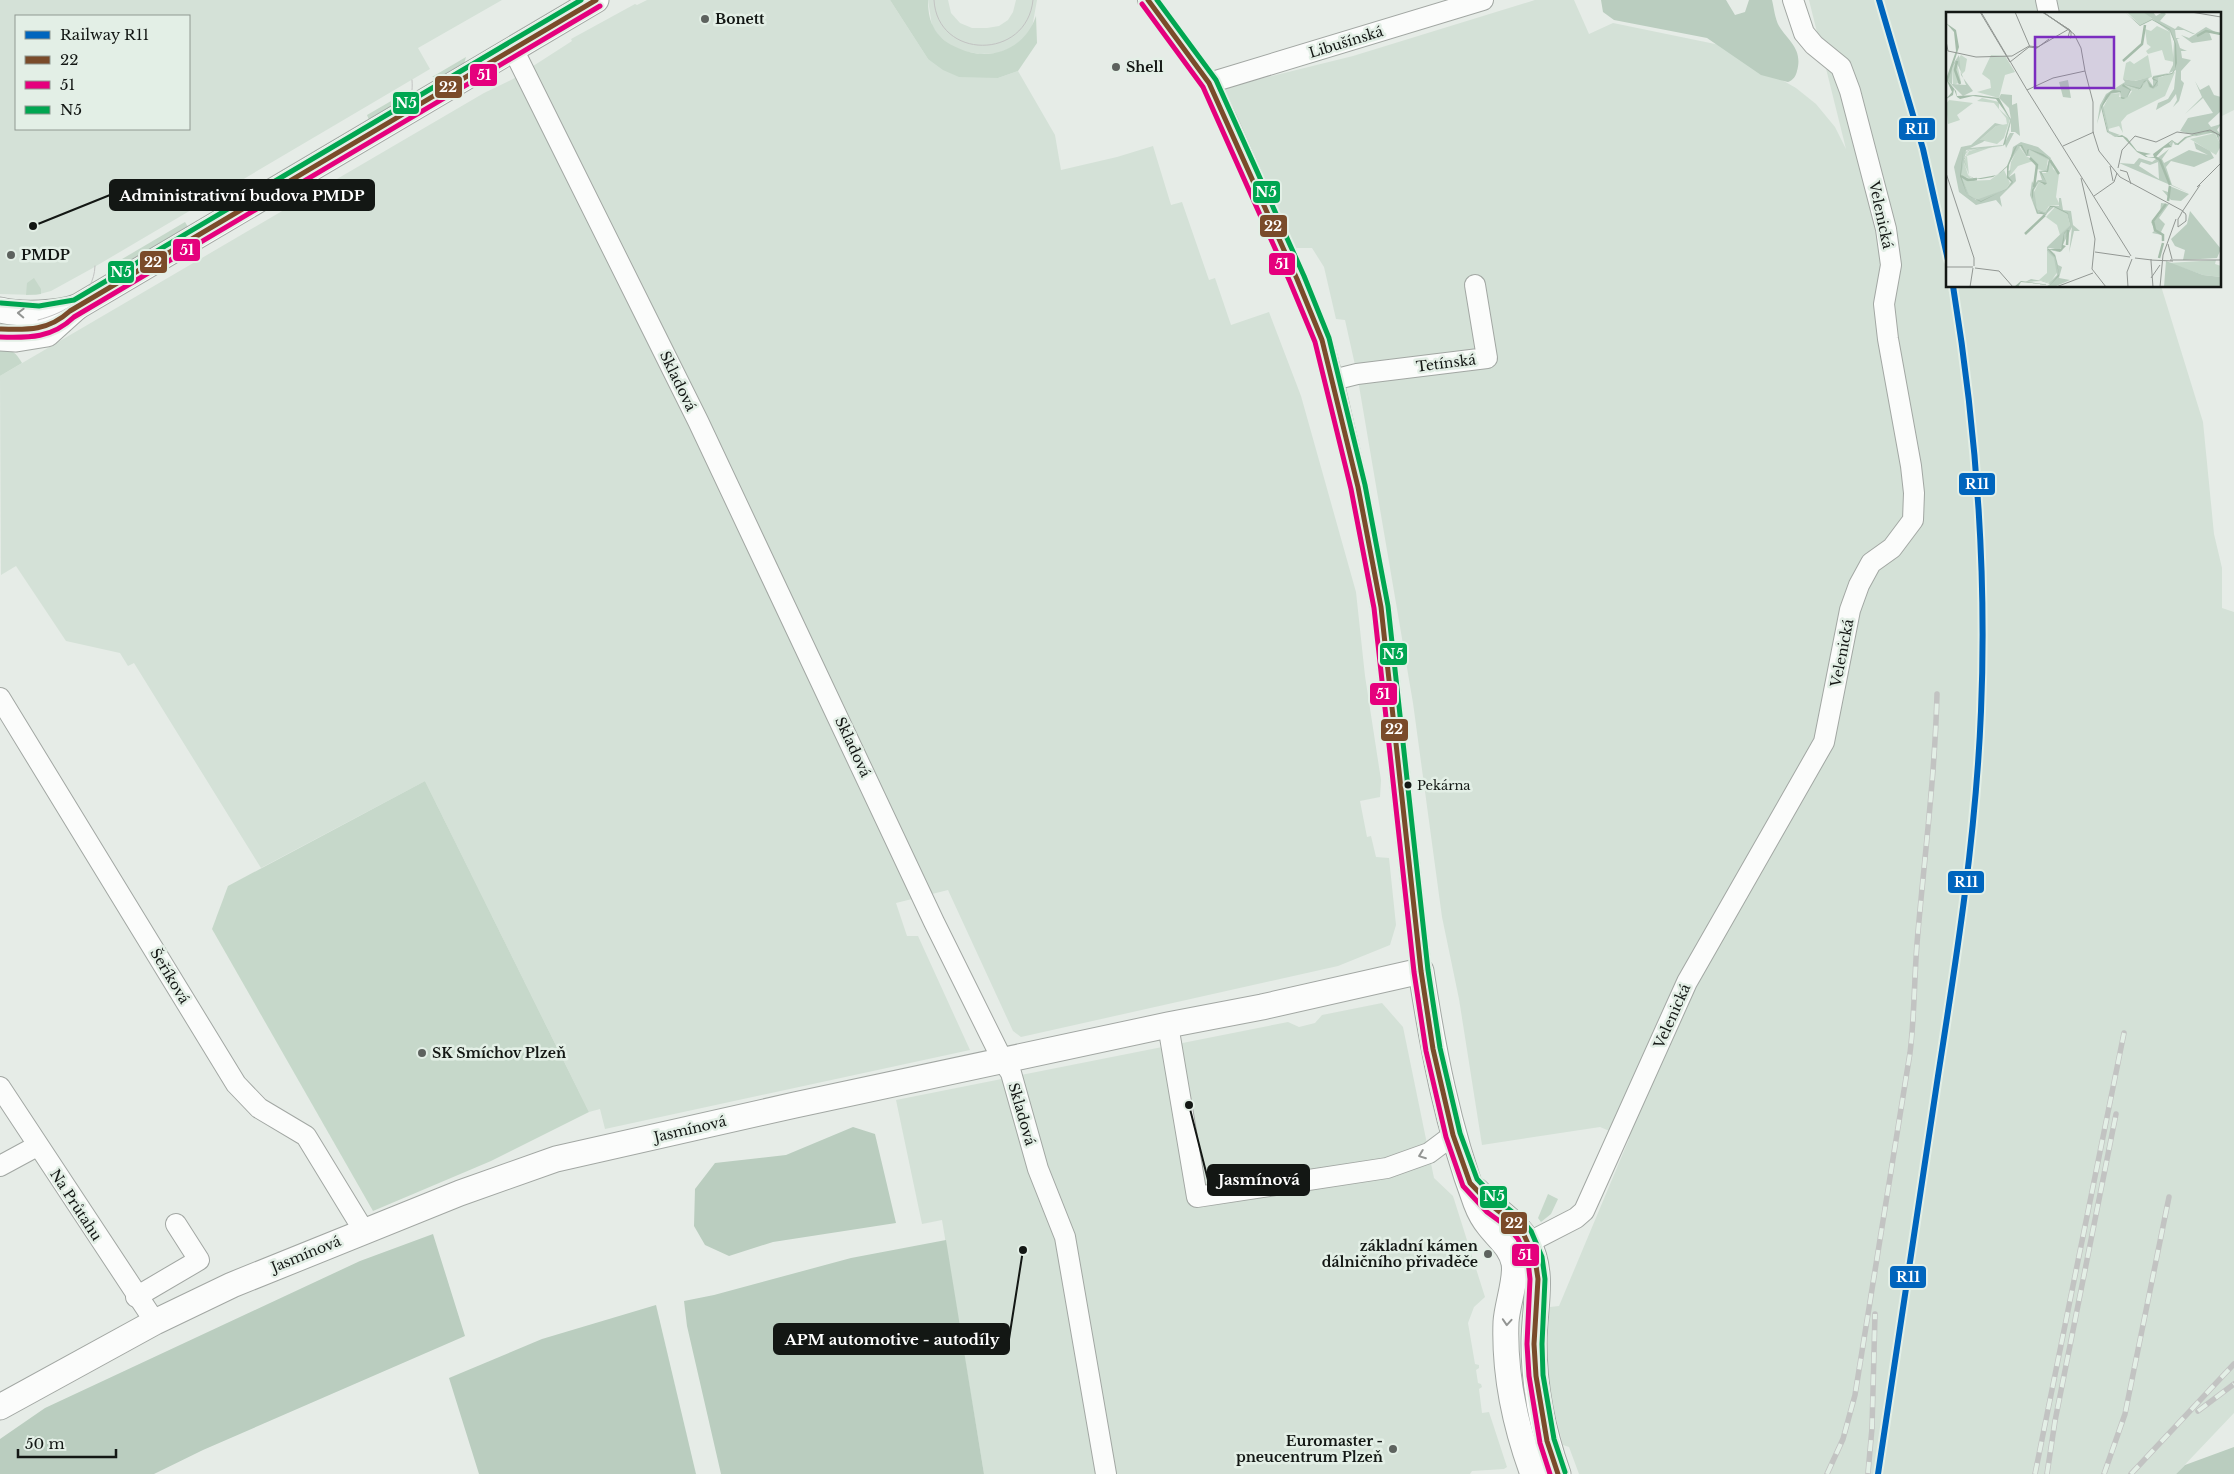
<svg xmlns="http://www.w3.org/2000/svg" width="2234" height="1474" viewBox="0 0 2234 1474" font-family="'Libre Baskerville',serif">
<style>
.built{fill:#d4e1d7;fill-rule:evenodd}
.green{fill:#c6d8ca}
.forest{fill:#bacdbf}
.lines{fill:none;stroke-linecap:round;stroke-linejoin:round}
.minor-casing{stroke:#a2a7a3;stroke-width:22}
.major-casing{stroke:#a2a7a3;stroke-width:27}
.minor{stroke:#fbfcfb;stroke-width:20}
.major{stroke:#fbfcfb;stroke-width:25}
.tram{stroke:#c2c3c2;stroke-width:1}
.rail-casing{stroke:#c2c3c2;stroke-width:5.5}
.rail{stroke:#e3efe6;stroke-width:4;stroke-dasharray:11;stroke-linecap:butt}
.bus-1-casing{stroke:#e3efe6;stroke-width:9}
.bus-2-casing{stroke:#e3efe6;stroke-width:9}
.bus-3-casing{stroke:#e3efe6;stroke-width:9}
.bus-1{stroke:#7a4b2a;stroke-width:5}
.bus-2{stroke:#e5007d;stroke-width:5}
.bus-3{stroke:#00a651;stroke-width:5}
.rail-1-casing{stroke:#e3efe6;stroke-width:10}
.rail-1{stroke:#0065bd;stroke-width:6}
.oneway{stroke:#939593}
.poi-dot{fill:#5d625e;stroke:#e3efe6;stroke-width:2}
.bus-dot{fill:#131714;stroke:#e3efe6;stroke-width:2}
.labels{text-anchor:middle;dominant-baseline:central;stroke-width:5;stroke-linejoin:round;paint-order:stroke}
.bus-label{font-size:13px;fill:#131714;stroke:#e3efe6;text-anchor:start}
.poi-label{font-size:14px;font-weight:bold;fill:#131714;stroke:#e3efe6;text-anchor:start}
.street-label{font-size:14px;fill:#131714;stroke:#e3efe6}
.inset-river{fill:none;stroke:#a5bcaa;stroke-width:2.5}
.inset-road{fill:none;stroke:#929793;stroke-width:1}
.view{fill:#7b2cbf;fill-opacity:0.15;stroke:#7b2cbf;stroke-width:2.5}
.inset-edge{fill:none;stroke:#131714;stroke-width:2.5}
.leader{fill:none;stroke:#131714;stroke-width:2}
.callout-dot{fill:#131714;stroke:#e3efe6;stroke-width:2}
.callout{fill:#131714;stroke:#131714;stroke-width:2}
.callout-label{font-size:15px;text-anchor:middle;font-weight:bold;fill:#fff}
.line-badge{stroke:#e3efe6;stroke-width:2}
.badge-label{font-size:14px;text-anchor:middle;font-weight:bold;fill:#fff}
</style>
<rect width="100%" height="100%" fill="#e6ece7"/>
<g class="built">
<path d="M0,0H502L418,48L430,69L91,269L51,291L36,295L0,294ZM16,16H189V129H16Z"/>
<polygon points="647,0 890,0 928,59 998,78 1018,71 1055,135 1061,170 1117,157 1153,146 1171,205 1182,202 1209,280 1215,278 1231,325 1269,312 1301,396 1356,592 1365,676 1381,780 1380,797 1360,801 1367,837 1371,836 1376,857 1389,858 1396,925 1390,945 1338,966 1021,1037 1013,1031 948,890 896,903 907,936 918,936 970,1050 605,1129 600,1109 589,1112 425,781 261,868 134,663 128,666 120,653 66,641 16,566 1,575 0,376 484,93 513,79 572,41 571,39 635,4 637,5"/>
<polygon points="928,0 948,0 951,13 960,23 972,28 987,28 999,26 1008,20 1013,12 1016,0 1037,0 1032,28 1024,38 1013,47 998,53 980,54 963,51 950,45 939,36 932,26"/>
<polygon points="1535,0 1574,0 1589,34 1613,23 1720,45 1796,88 1816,104 1835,127 1846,149 1809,0 2234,0 2234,110 2220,117 2220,14 1948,14 1948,286 2161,286 2203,422 2214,534 2222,568 2222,608 2234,612 2234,1413 2176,1474 1579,1474 1569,1447 1563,1445 1551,1398 1547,1371 1546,1349 1550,1307 1559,1306 1629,1139 1600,1127 1482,1145 1459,999 1442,917 1413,703 1357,374 1345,320 1336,319 1324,267 1312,248 1291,248 1224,88 1353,56"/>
<polygon points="1382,1003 1403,1027 1434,1178 1453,1196 1485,1297 1474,1307 1468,1323 1475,1364 1479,1365 1479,1368 1476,1370 1478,1383 1481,1384 1482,1387 1479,1389 1482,1413 1489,1412 1507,1467 1504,1469 1472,1471 1470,1474 984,1474 942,1220 922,1224 896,1100 1288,1022 1299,1027 1315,1023 1322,1015"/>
</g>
<g class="green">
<path d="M890,0H928C928,8 929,19 933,26C938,37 948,44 958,48C990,63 1025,49 1036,16L1037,43L1018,71L998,78L959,77L943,70L928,59Z"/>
<polygon points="466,57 464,64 442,77 432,77"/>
<polygon points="398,97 398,103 369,120 367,115"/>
<polygon points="185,222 188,227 131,260 124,263 117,262"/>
<polygon points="34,278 41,289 41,294 26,295 27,283"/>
<path d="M0,348C12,349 16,353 22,363L0,376Z"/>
<polygon points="425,781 589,1112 491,1161 373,1211 212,929 228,886"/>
<polygon points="1548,1194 1558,1199 1551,1214 1541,1222 1538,1218"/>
</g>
<g class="forest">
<path d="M1601,0H1726L1735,15L1745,12L1749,0H1772C1774,8 1775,19 1779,26C1789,42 1803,49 1797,71C1796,76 1793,80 1788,82L1761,75L1707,38L1614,20L1603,12Z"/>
<polygon points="853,1127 875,1134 896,1223 773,1242 729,1256 705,1245 694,1226 695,1189 715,1163 786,1155"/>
<polygon points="433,1234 465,1336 203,1450 154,1474 0,1474 0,1439 45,1408 360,1261"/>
<polygon points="946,1240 984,1474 721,1474 687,1326 684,1301 714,1295 851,1258"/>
<polygon points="656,1305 696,1474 479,1474 449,1378 542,1339"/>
<polygon points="2234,1447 2234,1474 2176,1474 2185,1465"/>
</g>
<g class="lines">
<g class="minor-casing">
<g id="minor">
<polyline points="1148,0 1209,83 1226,118 1297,279 1322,340 1333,380 1358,487 1381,607 1421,971"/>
<polyline points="2046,0 2049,14"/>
<polyline points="513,49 698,421 934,922 1003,1061 1011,1073 1038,1169 1065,1237 1106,1474"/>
<polyline points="1209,83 1483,0"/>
<polyline points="1333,380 1357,374 1487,358 1475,285"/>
<polyline points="0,698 236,1084 259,1108 306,1136 364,1231"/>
<polyline points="1168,1025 1197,1197 1387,1168 1429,1153 1453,1135"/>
<polyline points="0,1087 155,1322"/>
<polyline points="0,1166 37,1146"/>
<polyline points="1516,1249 1576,1218 1584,1211 1687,982 1824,742 1850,610 1859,585 1871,563 1892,548 1913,520 1914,493 1911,466 1888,339 1884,304 1891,265 1886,229 1850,91 1841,67 1814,45 1804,33 1793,0"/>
<polyline points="136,1297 199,1260 176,1224"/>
</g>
</g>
<g class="major-casing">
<g id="major">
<path d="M0,310C20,315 58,314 77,307"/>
<polyline points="0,338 16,339 47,334 77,307 596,0"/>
<path d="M1477,1191C1493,1209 1516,1221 1528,1242C1545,1274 1534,1308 1534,1343C1534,1388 1543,1432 1558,1474"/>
<path d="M0,1407L155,1322L232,1285L460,1193L556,1159L795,1105L1168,1025L1262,1007L1421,971C1433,1050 1448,1128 1476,1203C1479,1211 1483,1219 1489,1226C1498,1238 1511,1247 1514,1263C1517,1278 1507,1305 1506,1322C1504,1375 1515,1425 1533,1474"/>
</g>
</g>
<use href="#minor" class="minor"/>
<use href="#major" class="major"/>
<g class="tram">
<path d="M934,0C937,60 1027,61 1033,0"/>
<path d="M38,320C65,313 94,297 95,266"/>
<path d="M0,329L27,330L58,322L386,130C404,119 414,102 412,80"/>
</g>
<g class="rail-casing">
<g id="rail">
<polyline points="2198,1411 2234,1384"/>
<polyline points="1868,1473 1872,1428 1875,1314"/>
<path d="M1827,1474L1843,1439L1855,1395L1910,1053C1915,1013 1914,972 1918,932C1925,852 1935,774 1937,694"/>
<polyline points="2035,1474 2124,1033"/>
<polyline points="2047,1474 2055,1421 2116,1114"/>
<polyline points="2104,1474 2125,1414 2169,1197"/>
<polyline points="2131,1474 2234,1364"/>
</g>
</g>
<use href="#rail" class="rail"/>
<g class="bus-1-casing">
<g id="bus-1">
<polyline points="1148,0 1209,83 1297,279 1322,340 1358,487 1381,607 1421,971 1433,1049 1453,1135 1470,1183 1492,1206 1514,1223 1524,1235 1535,1259 1538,1279 1534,1344 1536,1376 1547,1441 1558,1474"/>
<path d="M0,329C28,330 48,331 70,311L596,0"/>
</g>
</g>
<g class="bus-2-casing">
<g id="bus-2">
<polyline points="1142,4 1203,87 1290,282 1315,342 1351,489 1374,608 1414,972 1426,1051 1446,1137 1463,1186 1487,1212 1509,1228 1518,1239 1528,1261 1530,1279 1527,1344 1529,1376 1540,1443 1550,1474"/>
<path d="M0,337C30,338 52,338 74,317L600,6"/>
</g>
</g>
<g class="bus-3-casing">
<g id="bus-3">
<polyline points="1157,0 1216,80 1304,276 1329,338 1365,485 1388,606 1428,970 1440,1048 1460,1133 1477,1179 1497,1200 1520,1218 1531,1231 1542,1257 1545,1279 1542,1344 1543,1375 1554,1439 1565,1472"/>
<polyline points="1,303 39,306 74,300 581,0"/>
</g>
</g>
<use href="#bus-1" class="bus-1"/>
<use href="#bus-2" class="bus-2"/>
<use href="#bus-3" class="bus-3"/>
<g class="rail-1-casing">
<g id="rail-1">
<polyline points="1879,0 1923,149 1948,260"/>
<path d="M1878,1474C1898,1341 1918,1208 1938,1076C1957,955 1976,834 1981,711C1987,569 1976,427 1953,286"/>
</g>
</g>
<use href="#rail-1" class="rail-1"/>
</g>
<defs><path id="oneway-chevron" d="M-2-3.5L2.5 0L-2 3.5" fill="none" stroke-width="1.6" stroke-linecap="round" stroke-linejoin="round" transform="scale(1.25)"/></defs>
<g class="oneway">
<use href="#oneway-chevron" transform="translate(21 313) rotate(-178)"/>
<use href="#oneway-chevron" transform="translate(1422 1155) rotate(159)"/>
<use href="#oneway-chevron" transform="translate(1507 1322) rotate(94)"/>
</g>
<g class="poi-dot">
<circle cx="705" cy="19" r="5"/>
<circle cx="1116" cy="67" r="5"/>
<circle cx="11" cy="255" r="5"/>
<circle cx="422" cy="1053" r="5"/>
<circle cx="1488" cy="1254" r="5"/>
<circle cx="1393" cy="1449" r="5"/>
</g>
<circle class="bus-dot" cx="1408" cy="785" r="4.5"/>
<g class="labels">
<g class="bus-label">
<text x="1417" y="785">Pekárna</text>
</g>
<g class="poi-label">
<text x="715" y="19">Bonett</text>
<text x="1126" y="67">Shell</text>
<text x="21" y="255">PMDP</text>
<text x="432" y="1053">SK Smíchov Plzeň</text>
<text x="1478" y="1246" text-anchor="end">základní kámen<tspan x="1478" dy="16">dálničního přivaděče</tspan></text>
<text x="1383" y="1441" text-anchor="end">Euromaster -<tspan x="1383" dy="16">pneucentrum Plzeň</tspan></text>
</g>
<g class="street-label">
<text transform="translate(1346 42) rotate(-17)">Libušínská</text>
<text transform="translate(1881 215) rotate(78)">Velenická</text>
<text transform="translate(1446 363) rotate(-7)">Tetínská</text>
<text transform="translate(678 381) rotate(64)">Skladová</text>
<text transform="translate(1842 653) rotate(-79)">Velenická</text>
<text transform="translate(853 747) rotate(65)">Skladová</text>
<text transform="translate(170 976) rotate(59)">Šeříková</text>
<text transform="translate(1672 1016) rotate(-66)">Velenická</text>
<text transform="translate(1022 1114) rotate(74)">Skladová</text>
<text transform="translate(690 1129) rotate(-13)">Jasmínová</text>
<text transform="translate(76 1205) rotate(57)">Na Průtahu</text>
<text transform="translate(306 1254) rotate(-22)">Jasmínová</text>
</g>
</g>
<g transform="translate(1946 12)">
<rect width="275" height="275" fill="#e6ece7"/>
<path d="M181,0H198L206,7L194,13ZM211,14L224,20L228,50L219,48L216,38L202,42L200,39L205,35L201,32L199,17L205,19ZM15,43L21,47L19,59L16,62L11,51L15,70L7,73L6,56ZM45,43L59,44L69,60L59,63L53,86L31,80L45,76L44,68L36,62ZM202,43L206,65L188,69L177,67L180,51L184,49L188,52ZM229,60L219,84L181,103L175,110L177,121L173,114L162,117L157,96L164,82L174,81L173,85H182L186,79L178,73L193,78L201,69L208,76L212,74V66ZM36,86L53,90V97L64,107L58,126L51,132L34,128L50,114L61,112L60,106L48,91L31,89ZM3,88L27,91L11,103L14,108L2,112L0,92ZM269,121L275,134L270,143L244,127ZM73,134L80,144L84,146L83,138L102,147L100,159L91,157L87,149L72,154L63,165L65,150ZM39,135H46L21,144L23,163L18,150L22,163L26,167L15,164L17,140L22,139L17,146L18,149L23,139ZM105,148L107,157L113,162L110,185L114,193L103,194L99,200L91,197L87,182L93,170L97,172L96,161H100ZM58,158L64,171L60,177L33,188L23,184L16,165L22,169L44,168ZM109,195L121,202L124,213L114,223L111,213L100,205ZM101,239L108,244L112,259L104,271L93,268L101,261ZM270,248L269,252L275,254V265L257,263L223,251Z" fill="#c6d8ca"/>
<path d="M197,0H207L210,4L217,0L220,2L214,9L229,17L232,14L249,22L260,15L275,23L263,20L266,28L246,31L235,23L243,26L251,21L249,22H247L238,18H229L230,26H234L231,27L234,36L241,39H235L236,46L245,48L235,59V68L238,71L233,89L227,95L231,88L230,82L224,90L210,98L212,91L222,87L228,77L230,58L212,66V74L207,77L203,75L201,69L193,78L178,73L185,77L182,85L175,87L174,80L165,82L157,93L163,119L174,123L169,125L162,120L156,95L151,112L154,93L160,82L179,70L177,67L189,69L204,65L202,67L207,74V64L223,61L227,53L228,29L224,20ZM13,43L15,63L27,79L17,84L2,69L5,55ZM10,50L13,55L20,73L6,72V56ZM122,68L125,86L117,85L113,70ZM249,69L254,78L263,73L268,83L275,85V99L262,111L265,115L275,112L271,118L275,123L272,126L275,134L270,122L265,121L241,126L232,133H229L227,130L226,134L223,133L226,129L233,132L240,126L250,124L234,119L242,106L267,101L257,86L239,102L256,85ZM55,82L66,83V93L71,91L74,124L69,120H65V110L59,130L64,121H68L60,136L59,132L56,134L20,138L15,164L31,169H20L16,165L23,183L30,188L60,177L65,170L61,165V157L62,166V159L65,158L63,165L69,161L70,169L54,185L56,195L50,188L30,193L13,180L8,155L15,135L25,133L49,111L57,113L50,114L34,128H39L37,130L24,136L57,133L64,108L58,99L65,107L63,96L53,86ZM75,130L92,135L105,146L102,160H96L101,172L93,170L88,178L91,197L99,200L104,194H113V186H115L117,198L125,199L127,213L134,219H128L123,241L126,215L114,238L104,236L101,237L109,244V243L104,239L103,237H105L114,240L117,236L116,239L113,240L104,238L109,242L112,253L116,255L113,266L124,268L108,275H100L104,272L95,269L79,270L85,267L97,269L103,271L111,263L108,246L101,239V235L124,213L121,202L108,195L100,202H91L84,183L86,169L88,173L92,168H96L93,159L100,158L103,148L83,138L84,144H80L74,134L64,150L67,135ZM248,130L264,139L268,146L248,155L225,149L220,155L226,173L243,181L173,151L188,152L193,146L206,150L223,137L216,147L218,151L243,138L262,143L250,137ZM195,150L204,153L212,150L213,167L193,154ZM223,174L226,175L243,182L235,189L225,188L216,178L222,180ZM215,191L223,192L213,206L219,212L215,220L218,224L216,230V223L206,221L209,218L205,210L214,202ZM244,199L275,237L271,246L237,248L239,238L229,234L225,227L241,212ZM220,249L257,263L275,265V275H218Z" fill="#bacdbf" fill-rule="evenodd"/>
<path d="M179,0L194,13L206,7L224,17L230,32L231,51L228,60L226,62L207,66L212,69L209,74L207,76L204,75L201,68L197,71L196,75L194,77L177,72L185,78L180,86L177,87L175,86V80L165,81L156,95L162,120L169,125L176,123L181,126L191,139L205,142L199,143L202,145H208L207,142L226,128L231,132L239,125L262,119L269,120L271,121L275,133L270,121L259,120L240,126L232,133L226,129L223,132L226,135L218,136L209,146L200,145L191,140L177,125H169L161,120L155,95L160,84L165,79L168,78L175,79V85L180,86L184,78L176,74L177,72L194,76L198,69L201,68L207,75L211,69L207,68L206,66L207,65L226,61L229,57V32L224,18L206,8L194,14ZM0,11L10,18L13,35L2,69L10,79L11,84L30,83L53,86L65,108L59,132L57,134L23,138L18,148L22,162L18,147L23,138L17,139L15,164L21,183L35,189L61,177L66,170L61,166V155L54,161L47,165L35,167H28L22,163L29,167L51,163L61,154L68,137L70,134L76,133L81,143V138L83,137L97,142L104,147L102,160H95L101,171L99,173L92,169L87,179V188L92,201L95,200L100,202L104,194H108L122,201L125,214L118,222V228L117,233L120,234L114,240L103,237L109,243L113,261V264L104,273L75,270L72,275H68L75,269L104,273L113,262L109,245L101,237H115L118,221L125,214L122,202L108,195H104L100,203L91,201L86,184V178L92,169L101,171L94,160L101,159L103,147L83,137L81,144L75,134H71L63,153L62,164L67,170L62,176L35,190L21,183L14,164L17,139L57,134L65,108L50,87L27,84L14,87L11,85L8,77L7,83L0,87L6,80L0,67L10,39L8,20Z" fill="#a5bcaa"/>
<path class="inset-river" d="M251,24L260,19L275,22M11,49L9,58L14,72M177,49L196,32L199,13M209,145L214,148L224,173M84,146L91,153L88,175M104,148L113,162M15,164L22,168L31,167M222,189L224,174M79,222L99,203M217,229V223L209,218L207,209L220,192M121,233L122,218M213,246L217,231"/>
<path class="inset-road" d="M34,0L64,50L83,35L91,36L103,27M35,0L81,78L107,66L139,59L147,90V120M69,0L84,35M96,0L124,18L122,25L125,26V19L97,0M97,0L128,22L135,36L139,59M245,0L275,5M0,29L2,39L30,45L66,44L83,34L92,35M90,36L123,17M81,78L185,244M147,120L153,139L174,165L237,199V200L239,201L240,203V209L232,215V207L234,204L236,200L254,173M117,134L148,120M164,154L167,169M172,156L176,138L189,124L210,130L231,120L246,122L264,118L275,124M174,158L181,160L185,172M0,161L28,246V254M135,166L149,227L146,257L160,275M251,175L275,151M148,184L168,170L171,161M222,232L226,247M149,240L184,245M189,246L206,248M204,248L227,249M224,248H275M205,249L207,275M0,255H27M29,256L53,259L67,275M205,266L214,253M24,275L27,256M110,275L147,261M182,275L181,260L186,247M214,275L217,243L230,207"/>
<path class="view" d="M89,25H168V76H89Z"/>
<rect width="275" height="275" class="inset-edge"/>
</g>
<path class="leader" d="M33 226L110 195M1189 1105L1208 1180M1023 1250L1009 1339"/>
<g class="callout-dot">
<circle cx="33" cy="226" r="5"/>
<circle cx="1189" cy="1105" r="5"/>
<circle cx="1023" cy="1250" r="5"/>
</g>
<g class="callout">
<rect x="110" y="180" width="264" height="30" rx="5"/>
<rect x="1208" y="1165" width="101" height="30" rx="5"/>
<rect x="774" y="1324" width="235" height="30" rx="5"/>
</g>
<g class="callout-label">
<text x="242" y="201">Administrativní budova PMDP</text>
<text x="1259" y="1185">Jasmínová</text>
<text x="892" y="1345">APM automotive - autodíly</text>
</g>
<g class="line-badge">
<rect x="469" y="63" width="29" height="24" rx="5" fill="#e5007d"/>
<rect x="434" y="75" width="29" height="24" rx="5" fill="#7a4b2a"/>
<rect x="392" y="91" width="28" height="24" rx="5" fill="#00a651"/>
<rect x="1898" y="117" width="38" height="24" rx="5" fill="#0065bd"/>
<rect x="1252" y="180" width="29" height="24" rx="5" fill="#00a651"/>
<rect x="1259" y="214" width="29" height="24" rx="5" fill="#7a4b2a"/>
<rect x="172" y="238" width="29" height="24" rx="5" fill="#e5007d"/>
<rect x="139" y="250" width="29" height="24" rx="5" fill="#7a4b2a"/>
<rect x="1268" y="252" width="28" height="24" rx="5" fill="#e5007d"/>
<rect x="107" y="260" width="28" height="24" rx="5" fill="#00a651"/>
<rect x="1958" y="472" width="38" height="24" rx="5" fill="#0065bd"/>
<rect x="1379" y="642" width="29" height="24" rx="5" fill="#00a651"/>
<rect x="1369" y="682" width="29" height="24" rx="5" fill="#e5007d"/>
<rect x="1380" y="718" width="29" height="24" rx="5" fill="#7a4b2a"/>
<rect x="1947" y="870" width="38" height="24" rx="5" fill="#0065bd"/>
<rect x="1479" y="1185" width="29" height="24" rx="5" fill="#00a651"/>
<rect x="1500" y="1211" width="28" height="24" rx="5" fill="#7a4b2a"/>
<rect x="1511" y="1243" width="29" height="24" rx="5" fill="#e5007d"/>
<rect x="1889" y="1265" width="38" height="24" rx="5" fill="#0065bd"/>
</g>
<g class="badge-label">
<text x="484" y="80">51</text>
<text x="448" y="92">22</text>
<text x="406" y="108">N5</text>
<text x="1917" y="134">R11</text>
<text x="1266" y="197">N5</text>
<text x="1273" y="231">22</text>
<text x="187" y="255">51</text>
<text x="153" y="267">22</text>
<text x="1282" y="269">51</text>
<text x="121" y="277">N5</text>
<text x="1977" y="489">R11</text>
<text x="1393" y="659">N5</text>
<text x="1383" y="699">51</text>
<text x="1394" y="734">22</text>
<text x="1966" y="887">R11</text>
<text x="1494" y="1201">N5</text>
<text x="1514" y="1228">22</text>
<text x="1525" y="1260">51</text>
<text x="1908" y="1282">R11</text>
</g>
<rect x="15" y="15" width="175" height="115" fill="#e3efe6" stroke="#909992"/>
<rect x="25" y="31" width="25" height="8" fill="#0065bd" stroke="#909992"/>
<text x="60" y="40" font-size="15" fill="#131714">Railway R11</text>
<rect x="25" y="56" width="25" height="8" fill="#7a4b2a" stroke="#909992"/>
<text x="60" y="65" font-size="15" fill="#131714">22</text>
<rect x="25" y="81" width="25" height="8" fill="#e5007d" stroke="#909992"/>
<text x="60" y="90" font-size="15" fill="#131714">51</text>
<rect x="25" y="106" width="25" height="8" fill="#00a651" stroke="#909992"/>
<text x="60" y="115" font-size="15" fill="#131714">N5</text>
<path d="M18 1449v8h98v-8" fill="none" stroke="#131714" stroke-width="2.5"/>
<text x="25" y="1449" font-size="15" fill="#131714" stroke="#e3efe6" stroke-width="4" paint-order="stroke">50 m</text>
</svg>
